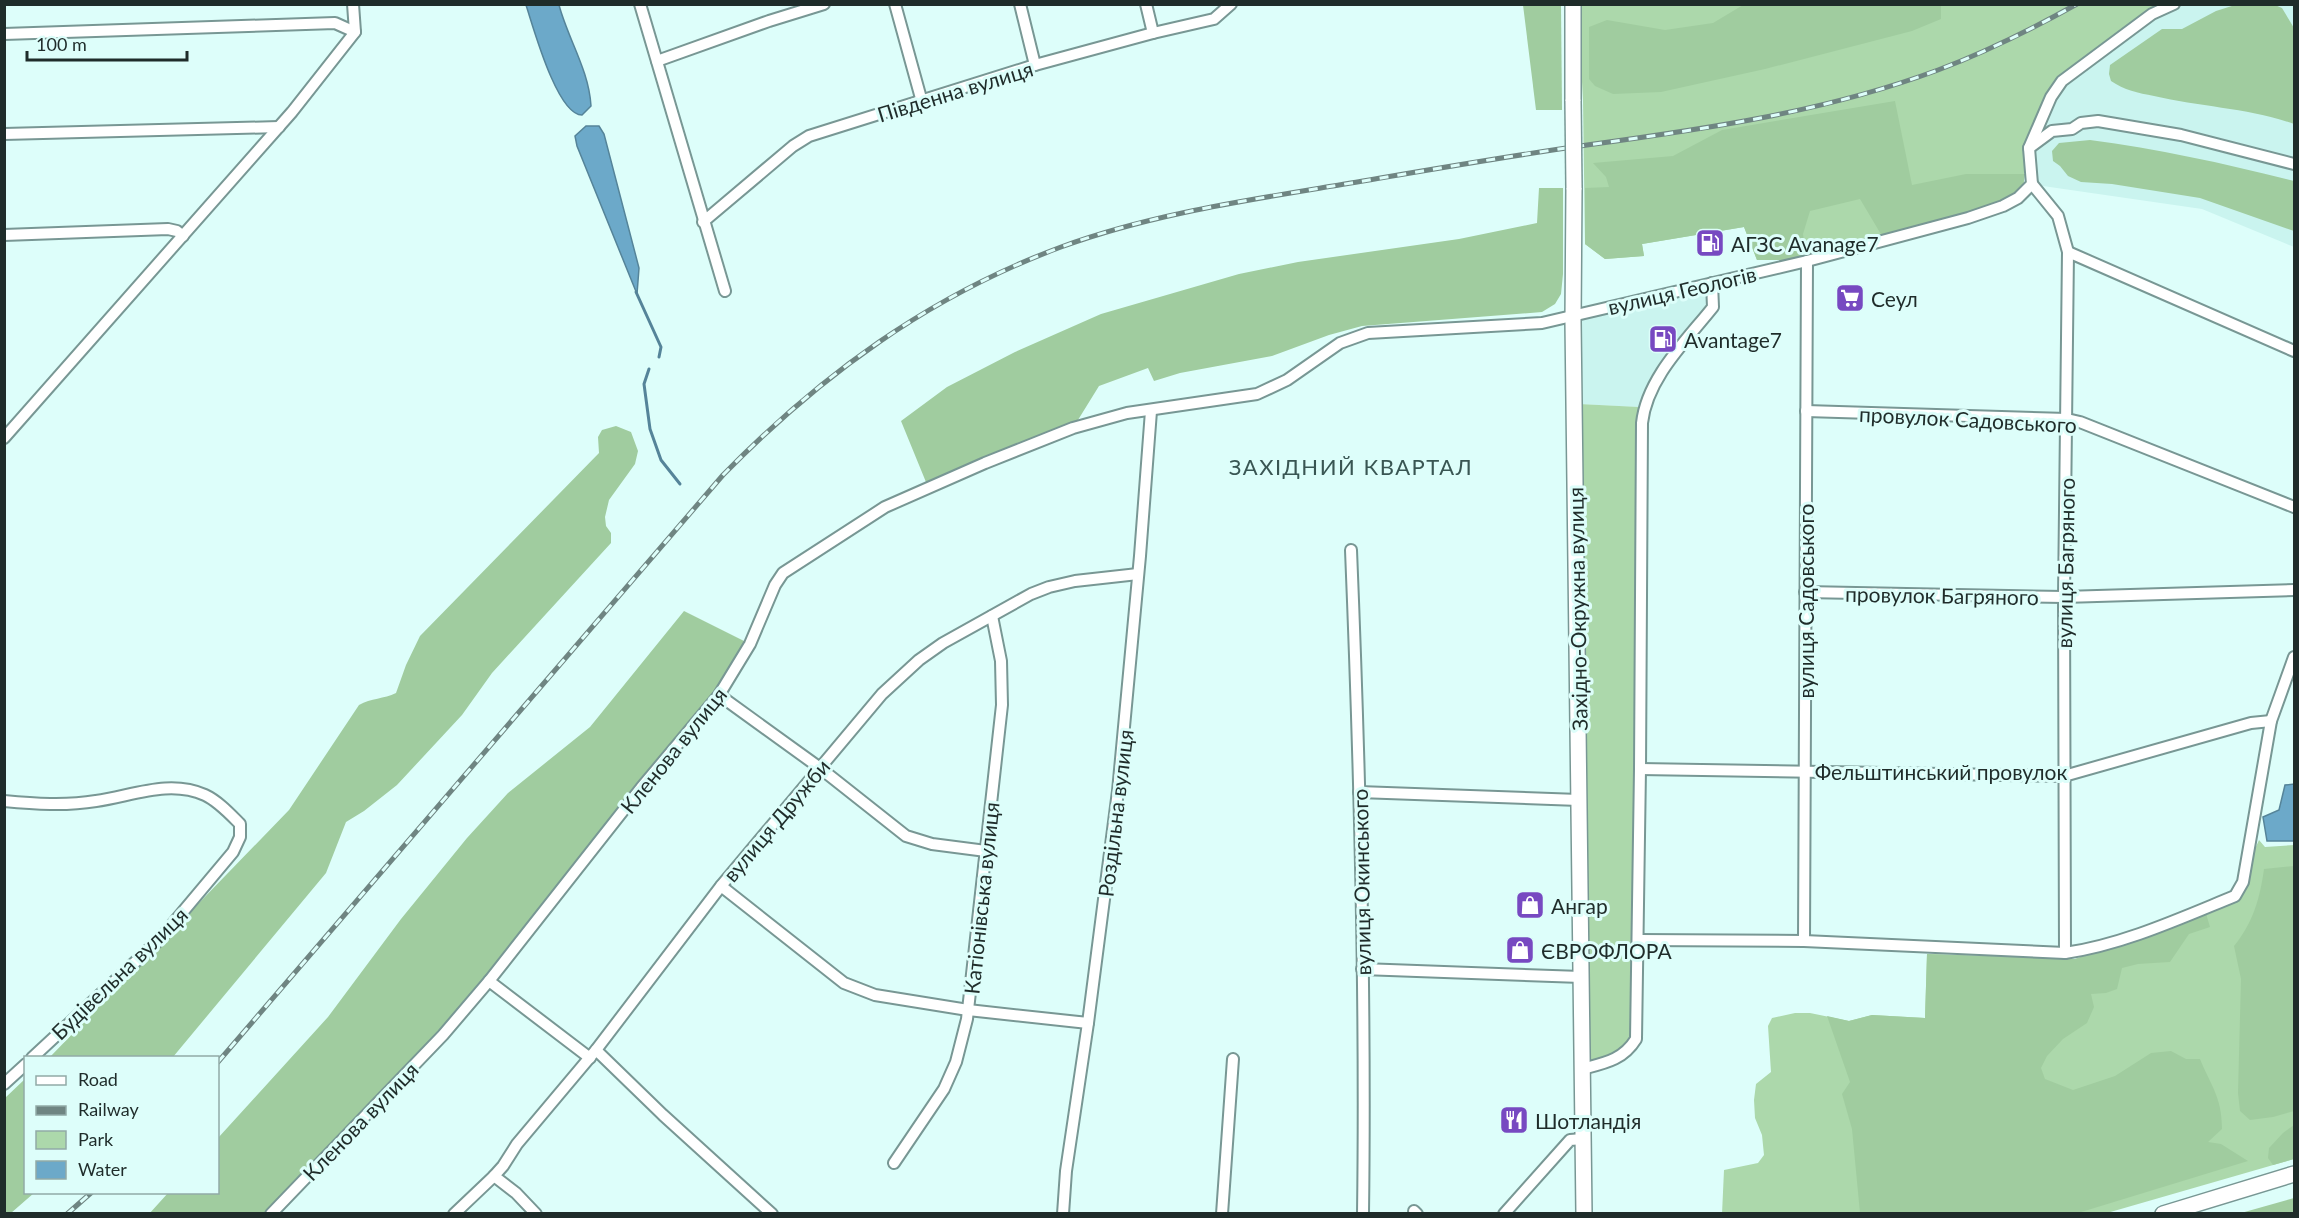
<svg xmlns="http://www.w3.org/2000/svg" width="2299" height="1218" viewBox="0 0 2299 1218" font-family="Lato,sans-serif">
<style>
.built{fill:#caf4ef}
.green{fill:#acd8ab}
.forest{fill:#a0cc9f}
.water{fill:#6ca9c9;stroke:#558499;stroke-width:1.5}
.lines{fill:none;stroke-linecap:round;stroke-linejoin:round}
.stream{stroke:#558499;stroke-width:3}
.street-casing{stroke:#789794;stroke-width:14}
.primary-casing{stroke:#789794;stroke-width:18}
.street{stroke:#fff;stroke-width:10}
.primary{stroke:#fff;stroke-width:15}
.rail-casing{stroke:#6f8582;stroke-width:5}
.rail{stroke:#ddfefa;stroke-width:3;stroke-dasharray:9;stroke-linecap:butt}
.primary-bridge-casing{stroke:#789794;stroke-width:18;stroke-linecap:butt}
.primary-bridge{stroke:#fff;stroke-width:15}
.labels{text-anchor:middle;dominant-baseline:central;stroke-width:6;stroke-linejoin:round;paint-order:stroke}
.street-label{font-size:21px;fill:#1f2c2a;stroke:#ddfefa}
.poi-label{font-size:21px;fill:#1f2c2a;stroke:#ddfefa;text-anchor:start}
.neighbourhood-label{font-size:22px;letter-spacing:1.5px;fill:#395653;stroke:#ddfefa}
</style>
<rect width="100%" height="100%" fill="#ddfefa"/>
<g class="built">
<polygon points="2182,5 2294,5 2294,247 2202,209 2036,185 2033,149 2043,121 2065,83 2154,18"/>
<polygon points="1708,288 1708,306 1649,383 1639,407 1579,404 1578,318"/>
</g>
<g class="green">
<polygon points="1578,5 2162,5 2058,78 2036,117 2024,148 2024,184 1967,214 1785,260 1757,260 1744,227 1642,244 1644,256 1605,259 1585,244 1583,101"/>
<path d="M1579,404L1639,407L1633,1025C1629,1054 1612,1057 1587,1063Z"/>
<polygon points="2259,840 2265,847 2294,845 2294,1159 2107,1213 1722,1214 1724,1170 1758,1163 1764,1155 1762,1135 1755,1118 1754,1100 1756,1084 1771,1072 1768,1026 1772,1018 1795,1013 1810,1013 1849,1021 1872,1015 1925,1018 1927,954 2075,959 2178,925 2231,902"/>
</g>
<g class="forest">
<polygon points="1523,5 1561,5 1562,110 1536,110"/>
<polygon points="1941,5 1941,19 1912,31 1765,69 1661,92 1613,94 1595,86 1589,79 1589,27 1607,20 1665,30 1713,23 1743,5"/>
<path d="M2235,5H2275L2282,8L2294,28V124C2250,108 2200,107 2154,96C2138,93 2124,90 2111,81L2109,74L2110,65L2162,29H2182L2216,11Z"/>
<path d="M1895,101L1912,185L1966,174H2025C2024,182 2023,189 2016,194C1989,214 1916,228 1882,236L1860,199L1810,211L1803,234L1806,256L1785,260H1757L1744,227L1642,244L1644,256L1605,259L1585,244V188L1609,187L1606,177L1593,163L1673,156L1722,130Z"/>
<path d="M2090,140C2159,149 2227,164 2294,181V231L2200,198L2112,184L2081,182L2068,176L2060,166L2053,161L2052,151L2059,143Z"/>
<polygon points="1539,188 1563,188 1563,274 1561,294 1555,304 1542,312 1362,326 1329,335 1272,356 1180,373 1154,381 1148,368 1099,386 1073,428 928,487 901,421 947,387 1015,352 1101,314 1239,274 1298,262 1459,239 1537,223"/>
<path d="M616,426L631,432L638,451L635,464L609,500L605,517L606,526L611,533V543L492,673L462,715L397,785L364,811L346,822L326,873L173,1057L49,1058L289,810L359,705C371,698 384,699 396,693L406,665L420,636L599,453L598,437L602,430Z"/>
<polygon points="684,611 750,644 719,695 489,981 271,1213 149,1214 168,1193 218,1192 218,1138 328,1017 401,919 467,838 508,793 590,727"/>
<path d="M2294,866V1111L2273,1117L2250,1120L2240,1111L2238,1093L2241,979L2234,946C2253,923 2260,898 2264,869Z"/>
<path d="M2205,910L2210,927L2189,934L2170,962L2138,964L2122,968L2117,989L2106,993L2091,994L2094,1007L2087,1023L2063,1039L2047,1056L2041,1068L2045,1079L2073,1090L2115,1076L2151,1053L2171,1051L2186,1059H2200C2211,1086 2222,1097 2222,1129L2208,1142L2221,1144L2248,1161L2078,1213H1860L1852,1129L1842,1094L1850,1082L1827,1016L1849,1021L1872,1015L1925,1018L1927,954L2075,959L2178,925Z"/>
<polygon points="25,1079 26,1192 34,1193 11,1213 5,1213 5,1098"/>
<polygon points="2294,1125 2294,1159 2273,1165 2268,1158 2269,1148 2283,1133"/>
<polygon points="2294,1198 2294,1213 2241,1213"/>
</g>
<g class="water">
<path d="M526,5H559C568,39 589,70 591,106L582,115C557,115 533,26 526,5Z"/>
<polygon points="586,126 599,126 604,134 639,268 637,294 577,146 575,136"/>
<polygon points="2294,784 2294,841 2267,841 2263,817 2279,810 2285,785"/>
</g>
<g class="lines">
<g class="stream">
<polyline points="636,292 661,347 659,357"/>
<polyline points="649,369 644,384 650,429 661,460 680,484"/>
</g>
<g class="street-casing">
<g id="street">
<polyline points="640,4 725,291"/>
<polyline points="895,4 922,102"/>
<polyline points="1020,4 1035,65"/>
<polyline points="1146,4 1153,33"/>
<polyline points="4,34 335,23 355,32"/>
<polyline points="657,61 769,21 824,4"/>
<polyline points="4,134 279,127"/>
<polyline points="2029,148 2052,131 2072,129 2081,123 2098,121 2181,135 2294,164"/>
<polyline points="2032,184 2058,216 2068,252 2064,597 2065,953"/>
<polyline points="703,222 793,146 809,136 1035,65 1153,33 1214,19 1231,4"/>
<polyline points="4,235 168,229 177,231 183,236"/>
<polyline points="2068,252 2294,351"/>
<polyline points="1806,411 2067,419 2080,422 2294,507"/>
<polyline points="4,438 292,112 355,32 353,4"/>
<path d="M1351,550C1360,771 1366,992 1363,1214"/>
<polyline points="1805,592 2064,597 2294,590"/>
<polyline points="719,695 820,768 906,836 932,844 986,851"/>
<polyline points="1640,769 2064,776 2251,723 2271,721"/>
<polyline points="1359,792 1579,800"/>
<path d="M4,801C35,804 66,806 96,801C132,796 169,779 205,795C218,801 230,814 240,824V837L233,852L160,939L32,1058"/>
<polyline points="721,886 844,983 875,995 968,1010 1088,1023"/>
<path d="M1638,940L1804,941L2065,953C2122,945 2181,918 2235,896L2243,882L2271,721L2294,657"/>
<polyline points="1804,941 1807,261"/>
<polyline points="1362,969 1581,977"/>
<polyline points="489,981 590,1058"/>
<polyline points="596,1050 663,1115 772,1214"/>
<path d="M1582,1069C1605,1063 1623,1060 1636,1039L1640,769L1642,423C1647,378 1686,341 1713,307L1712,283"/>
<polyline points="4,1084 26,1064"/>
<polyline points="894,1163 944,1089 956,1062 967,1019 1002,705 1001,661 992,616"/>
<polyline points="1414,1211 1417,1214"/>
<polyline points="271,1214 443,1035 489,981 641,788 719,695 750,644 775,585 783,573 885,507 985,463 1073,428 1127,413 1257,394 1287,380 1340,343 1368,333 1542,323 1807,261 1968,218 2003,206 2018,198 2032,184 2029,148 2051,97 2062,81 2152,14 2174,4"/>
<polyline points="454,1214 494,1176"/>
<polyline points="536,1214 516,1193 494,1176 503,1166 517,1144 596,1050 721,886 882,694 919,660 943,643 1031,594 1049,587 1075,581 1138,574"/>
<polyline points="1063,1214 1066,1171 1088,1023 1118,791 1140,556 1151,411"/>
<polyline points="1222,1214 1233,1059"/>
<polyline points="1504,1214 1570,1140 1583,1139"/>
</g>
</g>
<g class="primary-casing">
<g id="primary">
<polyline points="1573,4 1573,101"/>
<polyline points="1574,188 1573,321 1584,1214"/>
<polyline points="2163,1214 2294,1174"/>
</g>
</g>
<use href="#street" class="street"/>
<use href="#primary" class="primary"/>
<g class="rail-casing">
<g id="rail">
<path d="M218,1062L723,475C821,375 929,296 1061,247C1148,215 1242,201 1333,186C1417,172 1502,157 1587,145C1705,129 1825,112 1938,70C1986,52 2032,29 2077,4"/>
<polyline points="67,1214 92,1192"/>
</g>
</g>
<use href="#rail" class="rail"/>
<g class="primary-bridge-casing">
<polyline id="primary-bridge" points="1573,101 1574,188"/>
</g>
<use href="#primary-bridge" class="primary-bridge"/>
</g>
<defs>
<g id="fuel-square" transform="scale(1.5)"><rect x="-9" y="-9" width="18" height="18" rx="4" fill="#7749c1" stroke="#ddfefa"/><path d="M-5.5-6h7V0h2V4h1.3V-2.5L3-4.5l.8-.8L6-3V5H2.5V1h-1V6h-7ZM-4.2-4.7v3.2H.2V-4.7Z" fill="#fff"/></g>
<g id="supermarket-square" transform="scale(1.5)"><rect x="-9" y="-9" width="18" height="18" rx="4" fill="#7749c1" stroke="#ddfefa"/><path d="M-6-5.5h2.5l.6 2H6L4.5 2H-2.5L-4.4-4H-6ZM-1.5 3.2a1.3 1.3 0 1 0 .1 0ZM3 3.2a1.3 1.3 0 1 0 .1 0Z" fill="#fff"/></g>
<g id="shop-square" transform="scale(1.5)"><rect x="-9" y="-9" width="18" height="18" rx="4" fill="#7749c1" stroke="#ddfefa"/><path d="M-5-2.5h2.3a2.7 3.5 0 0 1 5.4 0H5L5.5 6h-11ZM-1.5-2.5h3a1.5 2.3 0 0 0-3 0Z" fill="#fff"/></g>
<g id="restaurant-square" transform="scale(1.5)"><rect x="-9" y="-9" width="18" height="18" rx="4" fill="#7749c1" stroke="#ddfefa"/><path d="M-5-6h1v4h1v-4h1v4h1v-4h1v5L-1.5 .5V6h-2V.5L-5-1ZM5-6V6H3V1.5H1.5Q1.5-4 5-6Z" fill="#fff"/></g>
</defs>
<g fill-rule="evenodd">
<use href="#fuel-square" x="1710" y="243"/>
<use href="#supermarket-square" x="1850" y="298"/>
<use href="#fuel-square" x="1663" y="339"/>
<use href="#shop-square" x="1530" y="905"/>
<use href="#shop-square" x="1520" y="950"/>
<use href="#restaurant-square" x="1514" y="1120"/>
</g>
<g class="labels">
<g class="street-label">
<text transform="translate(955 91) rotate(-17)">Південна вулиця</text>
<text transform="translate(1682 290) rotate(-13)">вулиця Геологів</text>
<text transform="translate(1968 419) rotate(3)">провулок Садовського</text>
<text transform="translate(2065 563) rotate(-89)">вулиця Багряного</text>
<text transform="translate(1942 595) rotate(1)">провулок Багряного</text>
<text transform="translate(1805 601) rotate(-90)">вулиця Садовського</text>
<text transform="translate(1577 609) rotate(-91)">Західно-Окружна вулиця</text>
<text transform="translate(673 750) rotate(-51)">Кленова вулиця</text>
<text x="1941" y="771">Фельштинський провулок</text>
<text transform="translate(1115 813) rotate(-83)">Роздільна вулиця</text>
<text transform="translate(776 820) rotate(-50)">вулиця Дружби</text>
<text transform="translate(1361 882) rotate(-91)">вулиця Окинського</text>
<text transform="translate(981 898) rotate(-84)">Катіонівська вулиця</text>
<text transform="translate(119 973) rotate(-44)">Будівельна вулиця</text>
<text transform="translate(360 1121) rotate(-46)">Кленова вулиця</text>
</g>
<g class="poi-label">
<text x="1731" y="243">АГЗС Avanage7</text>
<text x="1871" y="298">Сеул</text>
<text x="1684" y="339">Avantage7</text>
<text x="1551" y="905">Ангар</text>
<text x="1541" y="950">ЄВРОФЛОРА</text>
<text x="1535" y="1120">Шотландія</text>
</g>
<g class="neighbourhood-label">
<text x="1351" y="466">ЗАХІДНИЙ КВАРТАЛ</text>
</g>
</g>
<rect width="2299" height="1218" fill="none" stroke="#1f2c2a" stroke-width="12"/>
<rect x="24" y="1056" width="195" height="138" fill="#ddfefa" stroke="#91aaa7" stroke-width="1.5"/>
<rect x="36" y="1076" width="30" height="9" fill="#ffffff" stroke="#91aaa7" stroke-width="1.5"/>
<text x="78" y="1086" font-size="18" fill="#1f2c2a">Road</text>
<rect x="36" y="1106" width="30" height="9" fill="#6f8582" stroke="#91aaa7" stroke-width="1.5"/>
<text x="78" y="1116" font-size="18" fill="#1f2c2a">Railway</text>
<rect x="36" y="1131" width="30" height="18" fill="#acd8ab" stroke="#91aaa7" stroke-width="1.5"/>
<text x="78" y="1146" font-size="18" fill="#1f2c2a">Park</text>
<rect x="36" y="1161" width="30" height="18" fill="#6ca9c9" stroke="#91aaa7" stroke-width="1.5"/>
<text x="78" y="1176" font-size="18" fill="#1f2c2a">Water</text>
<path d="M27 51v9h160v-9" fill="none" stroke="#1f2c2a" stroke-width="3"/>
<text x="36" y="51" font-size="18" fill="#1f2c2a" stroke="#ddfefa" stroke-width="4.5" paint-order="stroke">100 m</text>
</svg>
